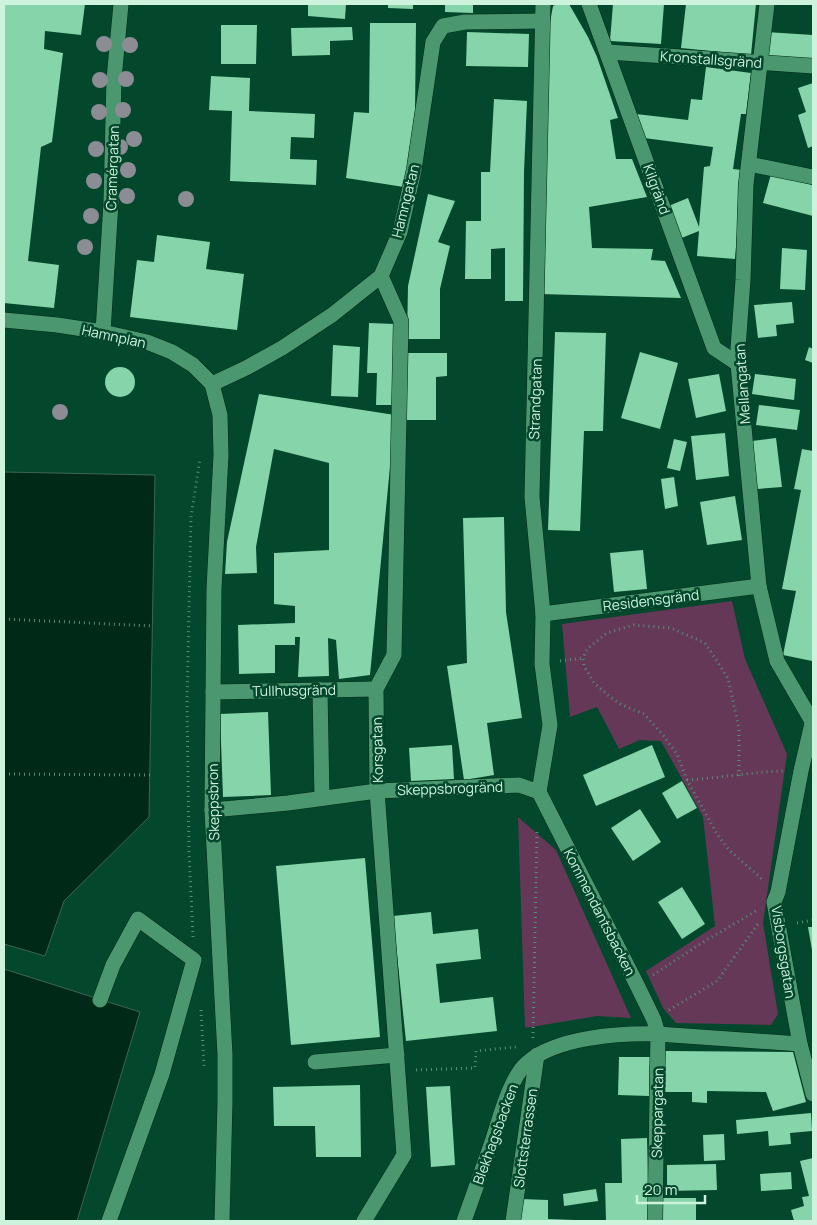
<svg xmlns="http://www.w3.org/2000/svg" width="817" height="1225" viewBox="0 0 817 1225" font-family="Manrope,sans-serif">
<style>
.green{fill:#653858}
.water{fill:#002a17;stroke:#3e6652}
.building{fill:#86d4a9}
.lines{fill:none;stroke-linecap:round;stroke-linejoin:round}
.minor-casing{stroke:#002a17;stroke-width:16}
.path{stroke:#578e75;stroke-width:3;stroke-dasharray:1 4;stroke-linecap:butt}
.minor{stroke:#4b9870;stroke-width:15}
.tree{fill:#8c8d94}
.labels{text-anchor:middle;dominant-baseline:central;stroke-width:5;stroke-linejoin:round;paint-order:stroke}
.street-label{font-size:14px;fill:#cef3dd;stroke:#03472c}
</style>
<rect width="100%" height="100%" fill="#03472c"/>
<g class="green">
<polygon points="732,601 745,659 787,754 763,923 778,1014 771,1025 676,1023 663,1008 646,971 715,926 703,817 661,741 640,740 619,749 597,707 570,717 562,624"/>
<polygon points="518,817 556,850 631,1018 597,1016 525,1028"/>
</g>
<g class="water">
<polygon points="4,472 155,475 149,817 64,901 45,956 4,944"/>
<polygon points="4,969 140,1012 77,1221 4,1221"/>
</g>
<g class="building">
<polygon points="4,4 85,4 81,35 45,31 44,49 63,53 52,142 41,147 28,261 59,265 54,308 4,303"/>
<polygon points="308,4 346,4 345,19 308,16"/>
<polygon points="388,4 413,4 413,9 388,8"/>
<polygon points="445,4 473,4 473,13 445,12"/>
<polygon points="557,4 569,4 588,37 597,57 618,118 610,120 616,159 632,159 647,197 589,207 592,248 653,249 651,260 665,261 681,298 540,294 549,28 553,6"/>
<polygon points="613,4 664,4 661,44 610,41"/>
<polygon points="686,4 756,4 751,55 681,48"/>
<polygon points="370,23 416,23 415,113 404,187 346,178 354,112 369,113"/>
<polygon points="221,25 257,25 256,64 221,64"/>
<polygon points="352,27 353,40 330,41 330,55 292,56 291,28"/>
<polygon points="467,32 529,34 528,67 466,66"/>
<polygon points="766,32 813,35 813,62 764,58"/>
<polygon points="706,67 751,73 746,114 741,114 733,169 742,170 735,259 697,256 699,231 679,239 666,207 688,198 699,227 704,167 710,166 713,147 644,138 636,114 688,120 691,99 702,100"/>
<polygon points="211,76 250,78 249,111 315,114 314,138 291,137 290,159 317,160 316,185 230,181 232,111 209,110"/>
<polygon points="813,83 813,146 808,148 798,115 806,112 798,88"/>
<polygon points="494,99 527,101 524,172 523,301 505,301 505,248 491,249 491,279 465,279 466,221 481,221 481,172 490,172"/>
<polygon points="771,174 813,185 813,216 763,203"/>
<polygon points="428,194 455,201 438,242 450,246 440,289 440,339 407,339 408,286"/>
<polygon points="157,235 210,242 206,269 244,274 237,330 130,317 137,260 154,262"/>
<polygon points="782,248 807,250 805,290 780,289"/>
<polygon points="792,302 794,323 776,325 777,336 758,338 754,305"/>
<polygon points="369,323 394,324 392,405 376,405 377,373 367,373"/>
<polygon points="555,332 606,333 603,431 584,431 580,531 548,530"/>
<polygon points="333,345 360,347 358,397 331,396"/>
<polygon points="809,347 813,349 813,363 805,360"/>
<polygon points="640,352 678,363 660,429 621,418"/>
<polygon points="404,353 447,353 447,376 436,377 436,420 405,420"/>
<circle cx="120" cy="382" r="15"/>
<polygon points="719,374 726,411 696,418 688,379"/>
<polygon points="755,374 796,379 794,400 752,394"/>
<polygon points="259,394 395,415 370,675 339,679 336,640 328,638 329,676 298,677 300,637 295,637 295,645 275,645 275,673 239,674 238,625 295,623 295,606 274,604 274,553 329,550 329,463 274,449 256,547 257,573 225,574 227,542"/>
<polygon points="759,405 800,410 797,430 756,425"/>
<polygon points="725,433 729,476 696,480 691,436"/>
<polygon points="776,438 782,487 757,489 752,441"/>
<polygon points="674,439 687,442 680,471 667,468"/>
<polygon points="802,449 813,451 812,661 783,655 796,591 782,589 801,490 794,489"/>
<polygon points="674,477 678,506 665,509 661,479"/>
<polygon points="735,496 742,540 707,545 700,502"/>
<polygon points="504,517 506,612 522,718 487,723 494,775 464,780 447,666 467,663 463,518"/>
<polygon points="643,550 647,589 614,592 610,553"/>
<polygon points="268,712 271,795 223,797 220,714"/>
<polygon points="452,745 454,779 411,781 409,748"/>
<polygon points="652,745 665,777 596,806 583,775"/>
<polygon points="682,781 697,808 677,819 662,793"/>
<polygon points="640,809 661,842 633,861 611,828"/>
<polygon points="365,858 380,1037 291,1045 276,866"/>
<polygon points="682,887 705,924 682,939 658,902"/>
<polygon points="431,912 433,934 478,929 481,959 436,964 440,1003 493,997 497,1031 406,1041 393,916"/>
<polygon points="808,927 813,927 813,950 812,950"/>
<polygon points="665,1051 793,1052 806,1102 773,1111 766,1092 707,1091 707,1103 692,1102 692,1092 665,1092"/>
<polygon points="619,1057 650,1057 649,1096 618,1095"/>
<polygon points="360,1085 361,1157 316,1157 315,1126 274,1126 273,1087"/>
<polygon points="450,1086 455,1165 431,1167 426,1087"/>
<polygon points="811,1113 812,1131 790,1133 791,1144 769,1146 768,1131 737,1134 736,1120"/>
<polygon points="724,1134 725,1160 704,1161 703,1135"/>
<polygon points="647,1138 649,1221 606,1221 605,1183 622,1183 621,1139"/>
<polygon points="813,1158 813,1221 794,1221 791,1210 804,1206 802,1197 809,1196 800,1161"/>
<polygon points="716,1164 717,1190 667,1191 667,1165"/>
<polygon points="791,1172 792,1189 761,1191 760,1174"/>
<polygon points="596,1189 598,1201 564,1206 563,1194"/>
<rect x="662" y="1198" width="34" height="23"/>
<polygon points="521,1199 548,1200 548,1219 575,1220 575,1221 521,1221"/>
</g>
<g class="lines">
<g class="minor-casing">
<g id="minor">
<polyline points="589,4 714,348 738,364"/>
<polyline points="767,4 746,185 743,280 738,348 738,364 759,586 777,661 813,723"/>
<polyline points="608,52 813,66"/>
<polyline points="749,164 813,177"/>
<polyline points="4,320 57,325 103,332 147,342 172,352 193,365 212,384 220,415 221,455 214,589 212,810 225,1055 225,1101 222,1221"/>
<polyline points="103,332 111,202 114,79 121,4"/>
<polyline points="212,384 246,368 282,348 332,315 381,276 400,232 414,170 433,42 443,26 465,22 542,21"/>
<polyline points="543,614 759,586"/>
<polyline points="320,690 322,798"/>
<polyline points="213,692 376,689"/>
<polyline points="813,719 801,771 778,892 774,902 800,1044 813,1094"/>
<polyline points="539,792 550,725 542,664 543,614 532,497 543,4"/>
<polyline points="539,792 637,985 654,1020 658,1034 800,1044"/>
<polyline points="212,810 288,803 377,791 519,785 539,792"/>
<polyline points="100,1000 113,965 138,919 194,960 162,1074 109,1221"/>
<polyline points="315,1062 397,1055"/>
<polyline points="364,1221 404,1155 377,791 376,689 394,655 401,321 381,276"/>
<path d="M464,1221C473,1195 483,1168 492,1142C499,1121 510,1077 527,1063C556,1037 620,1033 658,1034L655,1221"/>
<polyline points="513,1221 537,1055"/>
</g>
</g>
<g class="path">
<polyline points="4,619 153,626"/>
<polyline points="560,661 583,658"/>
<polyline points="4,774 150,775"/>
<polyline points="739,776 739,729 728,678 705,643 671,628 634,625 607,633 587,649 583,658 584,666 594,683 609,696 622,705 644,714 663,735 677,754 687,780 717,834 728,849 762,879"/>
<path d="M687,780C719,778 751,772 783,771"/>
<polyline points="797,923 813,920"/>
<polyline points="193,937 189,852 187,704 191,517 200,459"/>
<polyline points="653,975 705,941 756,911"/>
<polyline points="201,1010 204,1066"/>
<polyline points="669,1010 717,981 758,924"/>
<polyline points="533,1038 537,830"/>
<polyline points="416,1070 475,1068 476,1051 516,1047"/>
</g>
<use href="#minor" class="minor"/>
</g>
<g class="tree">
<circle cx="104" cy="44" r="8"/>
<circle cx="130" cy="45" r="8"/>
<circle cx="126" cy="79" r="8"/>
<circle cx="100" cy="80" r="8"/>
<circle cx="123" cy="110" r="8"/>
<circle cx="99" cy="112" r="8"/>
<circle cx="134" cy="139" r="8"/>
<circle cx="120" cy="147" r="8"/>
<circle cx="96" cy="149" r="8"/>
<circle cx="128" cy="170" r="8"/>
<circle cx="94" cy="181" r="8"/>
<circle cx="127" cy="196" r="8"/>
<circle cx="186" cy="199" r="8"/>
<circle cx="91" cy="216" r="8"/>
<circle cx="85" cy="247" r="8"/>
<circle cx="60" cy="412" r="8"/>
</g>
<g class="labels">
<g class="street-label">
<text transform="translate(711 59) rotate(4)">Kronstallsgränd</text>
<text transform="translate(112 168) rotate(-88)">Cramérgatan</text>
<text transform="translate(657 189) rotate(70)">Kilgränd</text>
<text transform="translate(405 201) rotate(-76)">Hamngatan</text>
<text transform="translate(114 336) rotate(12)">Hamnplan</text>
<text transform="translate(742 384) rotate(-94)">Mellangatan</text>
<text transform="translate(535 399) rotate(-88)">Strandgatan</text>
<text transform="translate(651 600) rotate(-7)">Residensgränd</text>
<text transform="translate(294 690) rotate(-1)">Tullhusgränd</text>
<text transform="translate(377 750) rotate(-91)">Korsgatan</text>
<text transform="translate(450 788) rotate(-2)">Skeppsbrogränd</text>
<text transform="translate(213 802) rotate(-91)">Skeppsbron</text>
<text transform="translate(600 912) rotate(63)">Kommendantsbacken</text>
<text transform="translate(784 952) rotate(81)">Visborgsgatan</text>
<text transform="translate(657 1113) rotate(-89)">Skeppargatan</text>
<text transform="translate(495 1134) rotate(-70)">Blekhagsbacken</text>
<text transform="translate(525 1138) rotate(-82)">Slottsterrassen</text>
</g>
</g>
<rect width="817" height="1225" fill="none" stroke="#cef3dd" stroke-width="10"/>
<path d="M637 1195v8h68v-8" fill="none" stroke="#cef3dd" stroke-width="2.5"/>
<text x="644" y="1195" font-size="15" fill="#cef3dd" stroke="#03472c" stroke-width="4" paint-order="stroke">20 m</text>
</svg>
